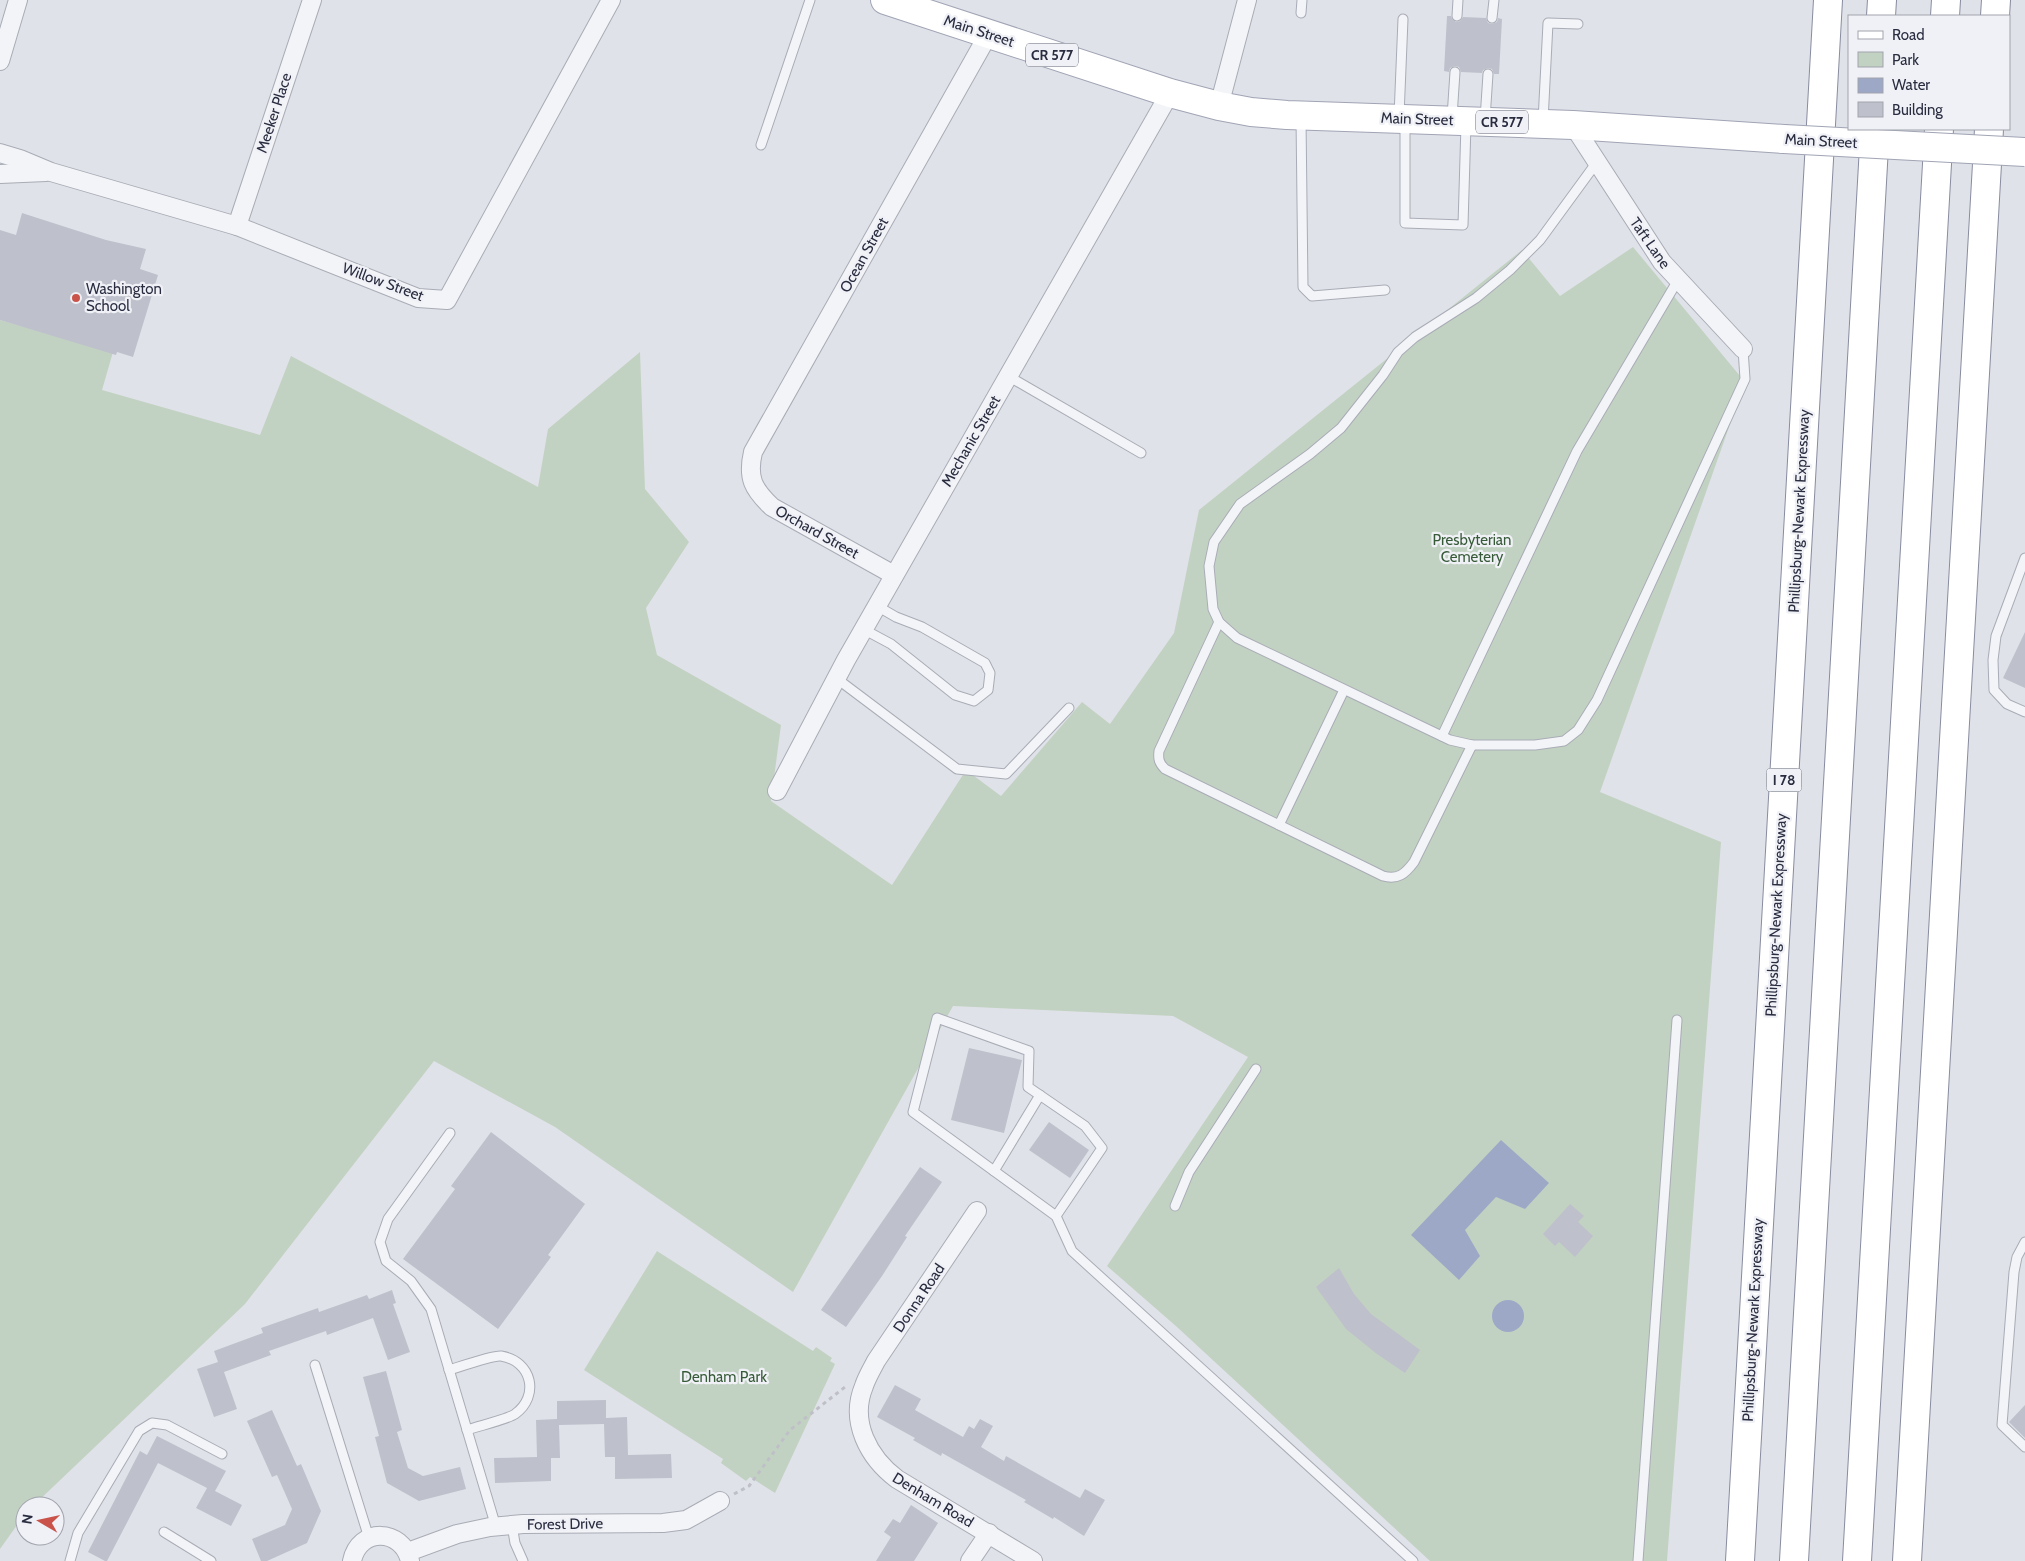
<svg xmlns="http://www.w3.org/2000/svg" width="2025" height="1561" viewBox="0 0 2025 1561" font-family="Cabin,sans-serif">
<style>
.green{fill:#c2d2c2}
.water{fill:#9da8c7}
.building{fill:#bec0cb}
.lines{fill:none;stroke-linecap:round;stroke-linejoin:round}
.service-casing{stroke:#a9acb6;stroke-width:11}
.minor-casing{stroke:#a9acb6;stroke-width:20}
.primary-casing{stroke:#a0a4b4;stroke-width:30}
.motorway-casing{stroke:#888c9f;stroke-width:30}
.path{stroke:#bfc0c7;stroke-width:3;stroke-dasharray:4 4;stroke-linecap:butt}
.service{stroke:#f3f4f7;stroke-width:9}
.minor{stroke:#f3f4f7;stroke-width:18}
.primary{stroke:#fff;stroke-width:28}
.motorway{stroke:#fff;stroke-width:28}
.primary-bridge-casing{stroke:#a0a4b4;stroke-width:30;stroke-linecap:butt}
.primary-bridge{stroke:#fff;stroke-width:28}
.poi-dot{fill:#c9534a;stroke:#f0f1f6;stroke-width:2}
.labels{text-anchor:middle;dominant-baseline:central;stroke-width:4.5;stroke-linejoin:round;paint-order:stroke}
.shield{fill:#f0f1f6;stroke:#656877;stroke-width:1}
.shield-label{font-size:14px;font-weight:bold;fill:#2a2d40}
.street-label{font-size:15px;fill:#2a2d40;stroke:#f0f1f6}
.poi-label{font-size:15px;fill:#2a2d40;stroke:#f0f1f6;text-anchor:start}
.park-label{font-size:15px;fill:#375b38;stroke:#f0f1f6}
</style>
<rect width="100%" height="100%" fill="#e0e2e9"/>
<g class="green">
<polygon points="1633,247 1745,382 1600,792 1721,842 1667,1561 1430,1561 1177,1327 1107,1266 1248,1057 1173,1016 953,1006 793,1292 555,1127 434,1061 245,1304 33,1506 25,1506 25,1514 0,1549 0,320 113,352 102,390 260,435 291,356 538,487 548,429 640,352 645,489 689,542 646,608 657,655 781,725 771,801 892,885 966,770 1001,796 1082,702 1110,724 1174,633 1199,510 1522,250 1560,296"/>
<polygon points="657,1251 813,1351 816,1347 832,1358 830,1361 835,1364 775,1493 750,1477 746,1481 721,1463 723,1459 584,1370"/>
</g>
<g class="water">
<polygon points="1501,1140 1549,1183 1525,1209 1496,1197 1465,1230 1480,1256 1459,1280 1411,1235"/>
<circle cx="1508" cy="1316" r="16"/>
</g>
<g class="building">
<polygon points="1447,16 1451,16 1452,19 1456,22 1460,21 1463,17 1486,18 1488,23 1492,24 1497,22 1498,18 1502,19 1499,74 1494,74 1492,69 1488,68 1483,70 1482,73 1461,72 1459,67 1455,66 1450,68 1449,72 1444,71"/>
<polygon points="22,213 106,240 146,249 140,269 158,275 133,357 117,352 116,355 0,320 0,230 16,235"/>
<polygon points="2025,632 2025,688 2003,678"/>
<polygon points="969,1048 1022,1060 1004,1133 951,1120"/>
<polygon points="1049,1122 1089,1150 1070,1178 1029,1150"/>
<polygon points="491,1132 585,1204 548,1255 551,1257 498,1329 403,1259 455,1189 451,1186"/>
<polygon points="920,1167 942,1182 905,1236 907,1237 882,1276 846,1327 821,1310"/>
<polygon points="1570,1204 1584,1216 1578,1222 1593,1236 1575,1257 1559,1242 1555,1246 1543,1234"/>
<polygon points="1339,1268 1354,1294 1371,1314 1420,1350 1405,1373 1377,1354 1346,1329 1316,1287"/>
<polygon points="392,1290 396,1303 393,1304 410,1352 388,1360 373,1318 327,1335 326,1331 269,1351 271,1355 224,1372 237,1409 214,1417 197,1369 218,1362 214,1351 263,1333 261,1328 318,1308 319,1312 367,1295 369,1299"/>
<polygon points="386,1371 402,1430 397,1432 408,1468 423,1476 460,1467 466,1489 419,1501 387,1483 375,1437 379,1436 363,1377"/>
<polygon points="895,1385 921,1399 915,1410 963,1437 969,1426 974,1429 980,1419 993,1426 981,1447 1004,1461 1006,1456 1080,1498 1085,1489 1105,1500 1084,1536 1054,1517 1053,1519 1024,1502 1026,1500 942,1453 941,1456 913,1440 915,1438 877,1417"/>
<polygon points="606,1400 606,1418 627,1417 628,1455 671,1454 672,1478 615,1479 615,1457 605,1457 604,1424 559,1425 560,1458 551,1458 551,1481 495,1483 494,1458 537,1457 536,1420 557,1419 557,1401"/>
<polygon points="2025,1405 2025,1438 2009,1422"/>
<polygon points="272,1410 297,1466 301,1464 321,1511 307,1543 267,1561 261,1561 252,1539 285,1525 292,1509 277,1475 272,1477 247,1421"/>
<polygon points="157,1436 226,1471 215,1491 242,1505 231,1526 196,1508 207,1488 158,1463 107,1561 105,1561 88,1552 140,1451 147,1455"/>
<polygon points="911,1505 938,1523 914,1561 876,1561 891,1537 884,1532 893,1519 900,1523"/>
</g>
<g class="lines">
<g class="service-casing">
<g id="service">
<polyline points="1301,13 1302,0"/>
<polyline points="1457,16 1458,0"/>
<polyline points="1492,18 1494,0"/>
<polyline points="1399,116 1403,19"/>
<polyline points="1452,117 1455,72"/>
<polyline points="1301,118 1303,287 1312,296 1385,290"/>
<polyline points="1485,119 1488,74"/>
<polyline points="1543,121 1548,23 1578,24"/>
<polyline points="1405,123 1405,223 1463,225 1466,124"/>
<polyline points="761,145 810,0"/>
<polyline points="1597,162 1540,240 1510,270 1476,298 1415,337 1398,352 1383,375 1341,428 1310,454 1240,504 1214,542 1209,566 1213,609 1219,622 1237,638 1450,740 1472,745 1535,745 1564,741 1578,730 1597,700 1745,379 1743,349"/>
<polyline points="1008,376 1141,453"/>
<polyline points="2025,558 1996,636 1993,660 1994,690 2007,704 2025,712"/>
<path d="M1219,622L1159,751C1158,759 1159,763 1165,769L1383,876C1398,880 1405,874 1414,862L1472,745"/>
<polyline points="863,629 891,644 955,695 974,701 988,690 990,673 985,663 922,627 896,617 877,606"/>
<polyline points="836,678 957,769 1006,774 1069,708"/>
<polyline points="1442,736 1577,451 1678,280"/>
<polyline points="1279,825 1344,690"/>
<polyline points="450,1133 388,1219 380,1242 386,1261 411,1281 431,1309 496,1527"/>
<polyline points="994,1171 1040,1095"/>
<polyline points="1175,1206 1189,1172 1256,1069"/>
<polyline points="1056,1216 1102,1148 1085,1126 1028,1087 1029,1051 937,1018 913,1112 1056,1216 1072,1251 1413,1561"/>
<polyline points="2025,1242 2017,1257 2014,1272 2002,1425 2025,1447"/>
<polyline points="315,1365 369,1538"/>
<path d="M449,1370C459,1367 493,1355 501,1356C532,1361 540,1396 515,1414C506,1420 478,1426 467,1430"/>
<polyline points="512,1525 515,1543 523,1561"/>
<polyline points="164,1532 211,1561"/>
<polyline points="70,1561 78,1533 139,1431 152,1423 167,1425 222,1454"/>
<polyline points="1638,1561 1677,1020"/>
</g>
</g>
<g class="minor-casing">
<g id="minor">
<polyline points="0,61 18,0"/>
<polyline points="1219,106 1247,0"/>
<polyline points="1573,125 1662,262 1743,349"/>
<polyline points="0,153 20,159 51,172 237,226 418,298 447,300 611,0"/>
<polyline points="0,174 46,172"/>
<polyline points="237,226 312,0"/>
<path d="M894,575L772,507C753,489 747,478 753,452L988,35"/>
<polyline points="777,791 846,660 1170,93"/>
<path d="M977,1211L876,1361C872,1369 867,1377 864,1386C849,1422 869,1458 897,1479L1033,1561"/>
<polyline points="408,1552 457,1534 490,1527 523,1524 663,1523 686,1520 720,1501"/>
<path d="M352,1561C359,1527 402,1528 410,1561"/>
<polyline points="970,1561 989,1533"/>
</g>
</g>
<g class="primary-casing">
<polyline id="primary" points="885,0 1170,93 1219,106 1251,112 1287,115 1573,125 1784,139"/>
</g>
<g class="motorway-casing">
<g id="motorway">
<polyline points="1881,16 1882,0"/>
<polyline points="1945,16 1946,0"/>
<polyline points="1995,16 1996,0"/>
<polyline points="1740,1561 1828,0"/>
<polyline points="1794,1561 1875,129"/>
<polyline points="1857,1561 1939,129"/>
<polyline points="1907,1561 1989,129"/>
</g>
</g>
<polyline class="path" points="734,1494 749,1486 790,1430 845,1387"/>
<use href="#service" class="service"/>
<use href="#minor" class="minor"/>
<use href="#primary" class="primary"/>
<use href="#motorway" class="motorway"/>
<g class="primary-bridge-casing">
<polyline id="primary-bridge" points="1784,139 2025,152"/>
</g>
<use href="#primary-bridge" class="primary-bridge"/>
</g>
<circle class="poi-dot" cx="76" cy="298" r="5"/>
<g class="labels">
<g class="shield">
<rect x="1026" y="43.5" width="52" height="23" rx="4"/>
<rect x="1476" y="110.5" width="52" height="23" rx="4"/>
<rect x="1766.5" y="768.5" width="35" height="23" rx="4"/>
</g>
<g class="shield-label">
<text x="1052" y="55">CR 577</text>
<text x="1502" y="122">CR 577</text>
<text x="1784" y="780">I 78</text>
</g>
<g class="street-label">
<text transform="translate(979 31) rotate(18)">Main Street</text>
<text transform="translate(274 113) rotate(-72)">Meeker Place</text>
<text transform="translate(1417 119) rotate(2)">Main Street</text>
<text transform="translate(1821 141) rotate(3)">Main Street</text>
<text transform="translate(1650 243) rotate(55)">Taft Lane</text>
<text transform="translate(864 255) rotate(-61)">Ocean Street</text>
<text transform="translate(383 282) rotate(20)">Willow Street</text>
<text transform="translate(971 441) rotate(-60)">Mechanic Street</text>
<text transform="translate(1799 511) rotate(-87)">Phillipsburg-Newark Expressway</text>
<text transform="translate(817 532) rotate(29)">Orchard Street</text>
<text transform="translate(1776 915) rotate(-87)">Phillipsburg-Newark Expressway</text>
<text transform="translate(919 1298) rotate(-56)">Donna Road</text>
<text transform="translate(1753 1320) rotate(-87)">Phillipsburg-Newark Expressway</text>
<text transform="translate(933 1500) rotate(31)">Denham Road</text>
<text transform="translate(565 1524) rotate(-1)">Forest Drive</text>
</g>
<g class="poi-label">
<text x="86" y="289">Washington<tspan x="86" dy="17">School</tspan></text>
</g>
<g class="park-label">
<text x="1472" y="540">Presbyterian<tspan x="1472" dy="17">Cemetery</tspan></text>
<text x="724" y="1377">Denham Park</text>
</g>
</g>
<rect x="1848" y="15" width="162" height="115" fill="#f0f1f6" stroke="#a1a3ad"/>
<rect x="1858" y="31" width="25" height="8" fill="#ffffff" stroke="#a1a3ad"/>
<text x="1892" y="40" font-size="15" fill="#2a2d40">Road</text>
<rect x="1858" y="52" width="25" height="15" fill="#c2d2c2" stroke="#a1a3ad"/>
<text x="1892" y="65" font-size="15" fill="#2a2d40">Park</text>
<rect x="1858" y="78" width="25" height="15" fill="#9da8c7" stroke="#a1a3ad"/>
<text x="1892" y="90" font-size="15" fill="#2a2d40">Water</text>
<rect x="1858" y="102" width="25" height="15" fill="#bec0cb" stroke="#a1a3ad"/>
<text x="1892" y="115" font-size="15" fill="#2a2d40">Building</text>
<g transform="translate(40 1521) rotate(279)"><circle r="24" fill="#f0f1f6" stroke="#a1a3ad"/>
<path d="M0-4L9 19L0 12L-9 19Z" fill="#c9534a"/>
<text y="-8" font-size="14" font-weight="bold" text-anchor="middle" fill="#2a2d40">N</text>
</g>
</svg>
